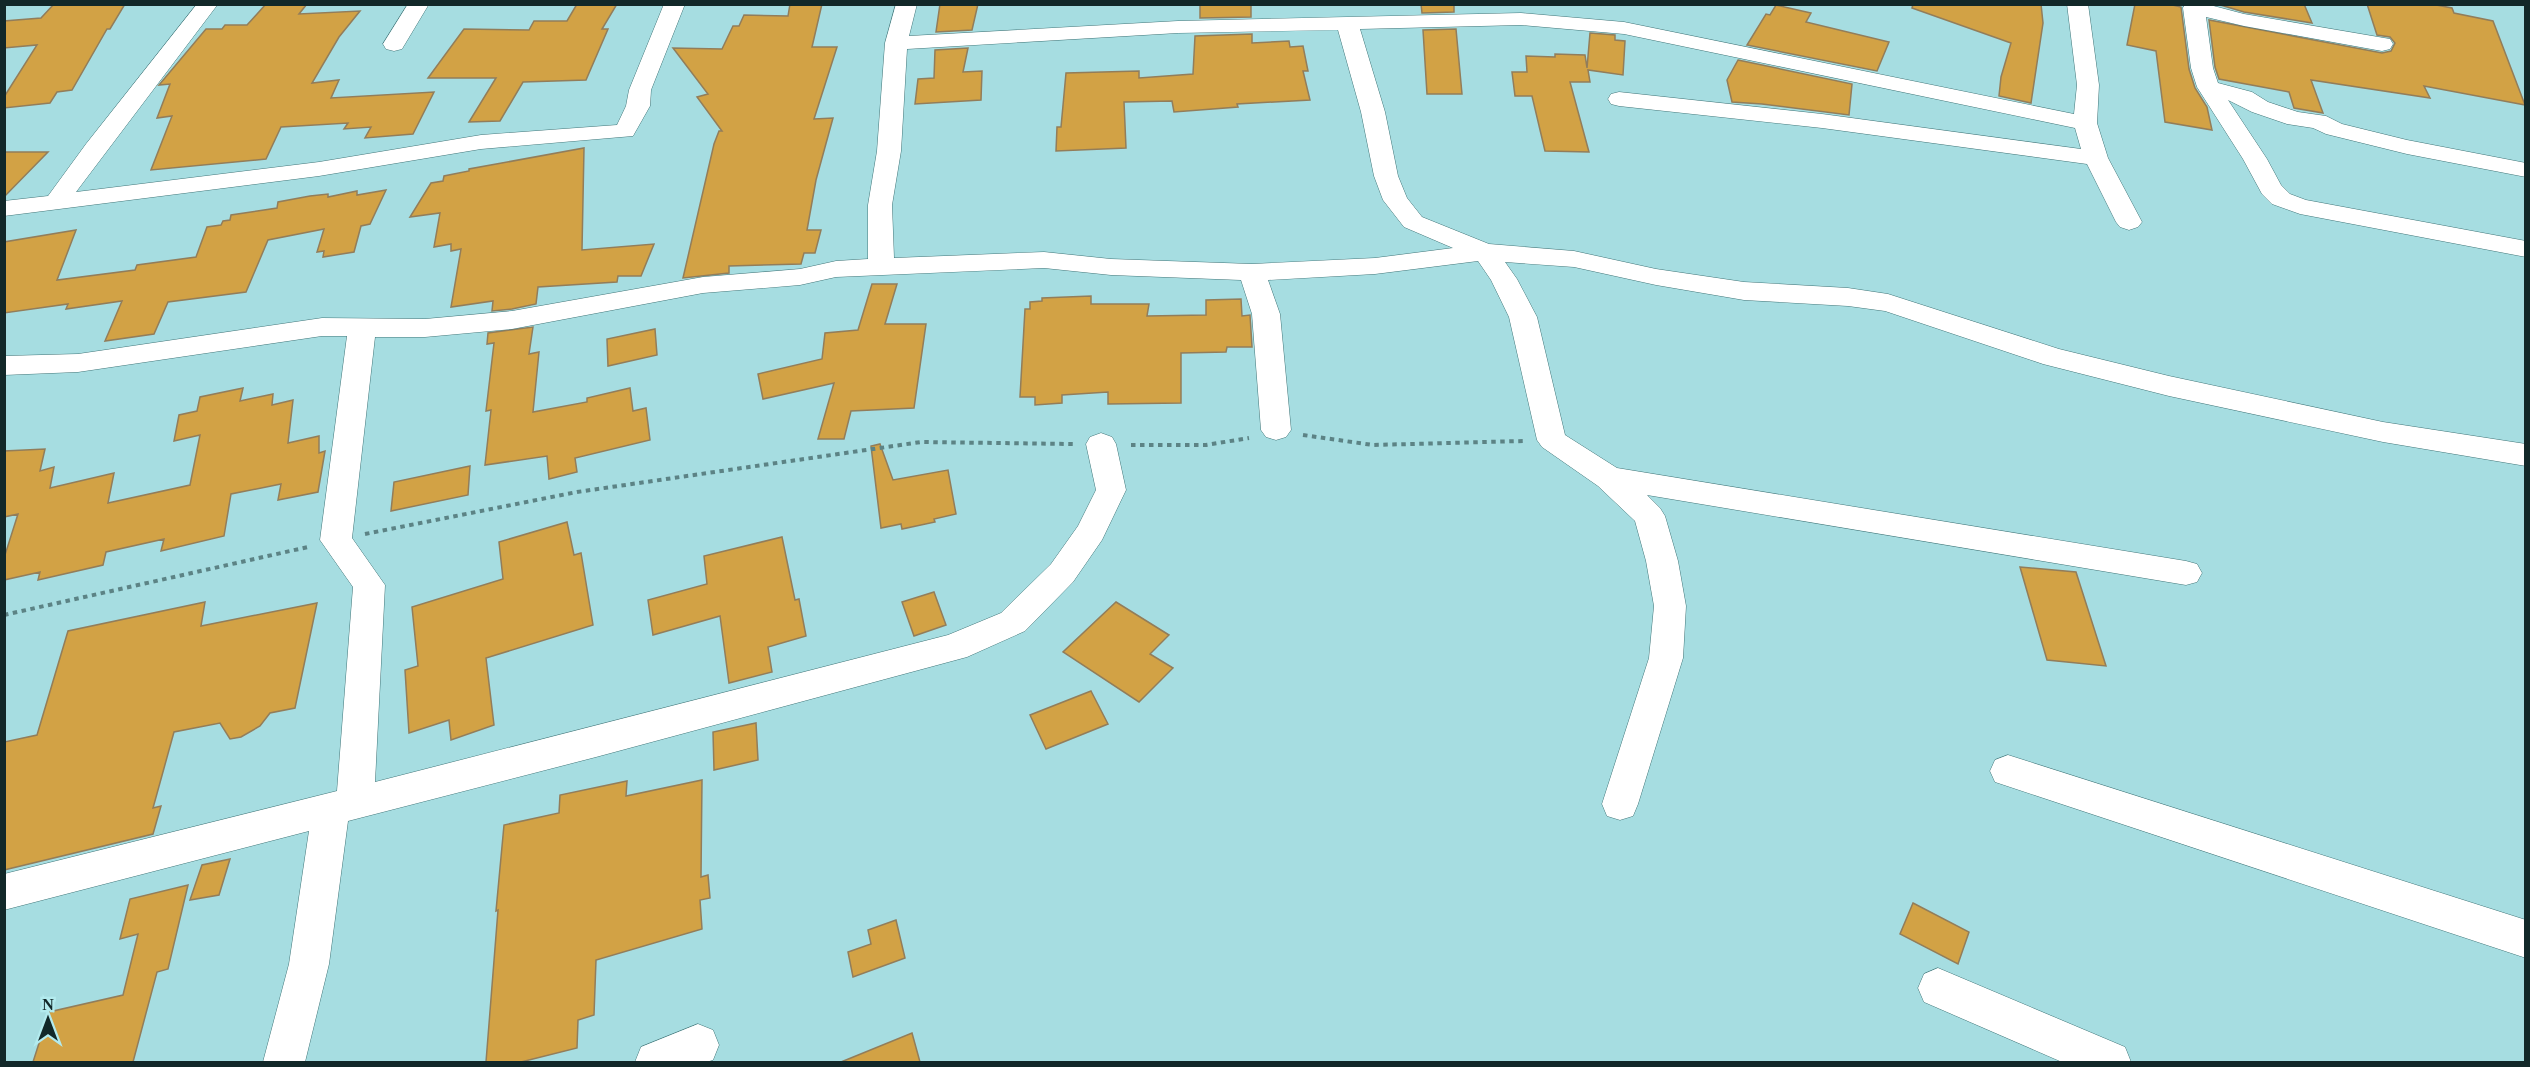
<svg xmlns="http://www.w3.org/2000/svg" width="2530" height="1067" viewBox="0 0 2530 1067" font-family="Georgia,serif">
<style>
.building{fill:#d2a245;stroke:#927d5a;stroke-width:1.5}
.lines{fill:none;stroke-linecap:round;stroke-linejoin:round}
.street-casing{stroke:#427679;stroke-width:1}
.path{stroke:#5c8385;stroke-width:4;stroke-dasharray:4.5 4.5;stroke-linecap:butt}
.street{fill:#fff;fill-rule:evenodd}
</style>
<rect width="100%" height="100%" fill="#a6dde1"/>
<g class="building">
<polygon points="54,4 125,4 110,29 107,29 72,90 57,92 50,103 4,108 4,97 37,45 4,48 4,21 41,18"/>
<polygon points="266,4 307,4 299,14 360,11 339,37 312,83 339,80 331,98 434,92 413,134 365,138 371,127 344,129 348,123 281,127 266,159 151,170 172,116 157,118 170,84 159,85 206,29 222,29 225,25 247,25"/>
<polygon points="577,4 617,4 602,29 608,29 586,80 523,82 500,121 469,122 496,78 428,78 464,29 529,30 534,21 567,21"/>
<polygon points="790,4 822,4 812,47 837,47 814,119 833,118 816,180 807,230 821,230 815,253 804,253 801,264 729,266 729,273 683,278 714,144 719,131 722,131 697,97 708,94 673,48 722,49 733,26 739,26 744,15 788,16"/>
<polygon points="940,4 978,4 972,30 936,32"/>
<polygon points="1200,4 1251,4 1251,17 1200,18"/>
<polygon points="1421,4 1454,4 1454,12 1422,13"/>
<polygon points="1913,4 2041,4 2043,23 2031,103 1999,96 2001,77 2011,43 1912,8"/>
<polygon points="2135,4 2168,4 2181,7 2189,69 2195,88 2207,107 2212,130 2165,122 2156,51 2127,45"/>
<polygon points="2217,4 2304,4 2312,23 2244,12"/>
<polygon points="2367,4 2431,4 2452,8 2454,13 2493,21 2525,105 2424,86 2430,98 2311,80 2323,113 2294,108 2289,92 2219,79 2215,67 2209,20 2382,53 2391,51 2395,43 2390,37 2377,35"/>
<polygon points="1776,5 1811,13 1806,22 1889,42 1877,71 1747,45 1766,14 1770,15"/>
<polygon points="1456,29 1462,94 1427,94 1423,30"/>
<polygon points="1590,33 1615,35 1615,40 1625,41 1623,75 1588,70 1590,82 1570,82 1589,152 1545,151 1532,96 1515,96 1512,72 1527,72 1526,56 1555,57 1555,54 1585,55 1587,68"/>
<polygon points="1252,34 1252,43 1289,41 1290,47 1303,46 1308,71 1303,71 1310,100 1237,104 1238,107 1174,112 1172,101 1124,102 1126,148 1056,151 1057,127 1061,127 1066,73 1139,71 1139,78 1193,74 1195,36"/>
<polygon points="968,48 963,72 982,71 981,100 915,104 918,79 934,78 935,50"/>
<polygon points="1738,60 1852,84 1849,115 1762,104 1732,102 1727,80"/>
<polygon points="584,148 582,250 654,244 641,276 618,276 617,282 538,287 536,304 512,309 492,311 493,301 451,307 461,249 451,251 451,244 434,247 440,213 410,217 431,183 443,181 444,176 469,171 469,169"/>
<polygon points="4,152 48,152 4,197"/>
<polygon points="386,190 370,224 361,226 354,252 323,257 324,251 317,252 324,229 268,240 246,292 168,302 154,334 105,341 122,301 66,309 68,304 4,313 4,242 76,230 57,280 135,270 137,265 196,257 207,227 221,225 223,221 230,220 231,215 277,208 278,202 310,196 328,194 328,197 357,191 357,195"/>
<polygon points="872,284 897,284 885,324 926,324 914,408 851,411 844,439 818,439 834,383 763,399 758,374 822,359 825,333 858,330"/>
<polygon points="1091,296 1091,304 1149,304 1147,316 1206,315 1206,300 1241,299 1242,316 1250,315 1252,347 1227,347 1226,352 1181,353 1181,403 1108,404 1108,392 1062,395 1062,403 1035,405 1035,397 1020,397 1025,309 1030,309 1030,302 1042,301 1042,298"/>
<polygon points="533,327 529,354 539,352 533,412 587,402 587,398 630,388 633,411 646,408 650,440 575,458 577,472 549,479 547,456 485,465 491,410 486,411 494,343 487,344 488,333"/>
<polygon points="655,329 657,355 608,366 607,339"/>
<polygon points="243,388 240,401 273,394 272,405 293,400 288,443 319,436 319,453 325,451 318,492 278,500 281,484 231,494 224,536 161,551 164,539 106,552 103,565 38,580 40,572 4,580 4,558 18,514 4,517 4,451 45,449 40,471 54,467 50,488 114,473 108,503 190,485 200,435 174,441 179,415 197,411 200,397"/>
<polygon points="880,444 893,480 948,470 956,514 934,519 935,522 902,529 901,524 881,528 871,446"/>
<polygon points="470,466 468,495 391,511 394,482"/>
<polygon points="567,522 574,555 581,553 593,625 486,658 494,725 451,740 449,720 409,733 405,670 418,666 412,607 503,579 499,542"/>
<polygon points="782,537 795,600 799,599 806,636 768,647 772,672 729,683 720,616 653,635 648,600 707,584 704,556"/>
<polygon points="2020,567 2076,572 2106,666 2047,660"/>
<polygon points="934,592 946,625 914,636 902,602"/>
<polygon points="205,602 201,626 317,603 295,708 270,713 260,726 241,737 230,739 220,723 174,732 153,808 161,806 153,834 4,870 4,742 37,735 68,631"/>
<polygon points="1116,602 1169,635 1150,654 1173,668 1139,702 1063,652"/>
<polygon points="1091,691 1108,724 1046,749 1030,715"/>
<polygon points="756,723 758,760 714,770 713,732"/>
<polygon points="702,780 701,877 708,875 710,898 700,900 702,929 596,960 594,1015 578,1020 577,1048 521,1062 486,1062 498,910 496,911 504,825 559,813 560,795 627,781 626,796"/>
<polygon points="230,859 219,895 190,900 202,865"/>
<polygon points="188,885 168,969 157,972 133,1062 33,1062 49,1012 123,995 138,934 120,939 130,899"/>
<polygon points="1913,903 1969,932 1958,964 1900,934"/>
<polygon points="896,920 905,958 853,977 848,952 871,944 868,930"/>
<polygon points="912,1033 920,1062 841,1062"/>
</g>
<g class="lines">
<g class="street-casing">
<g id="street">
<polygon points="197,4 218,4 76,192 319,162 481,135 617,125 626,106 629,90 664,4 685,4 651,90 650,106 633,136 481,149 319,176 4,216 4,201 48,196 86,144"/>
<polygon points="408,4 429,4 402,49 394,51 386,49 383,44"/>
<path d="M896,4H917L909,36L1178,21L1521,13L1624,22L2074,114L2077,85L2067,4H2088L2099,85L2097,123L2108,158L2142,222L2138,227L2129,230L2120,227L2116,222L2087,164L1822,128L1619,106L1611,104L1608,99L1611,94L1619,92L1822,114L2081,149L2075,128L1624,34L1521,25L1360,29L1385,112L1398,176L1407,198L1422,217L1489,244L1574,251L1656,269L1744,282L1848,288L1888,294L2059,349L2169,376L2383,422L2526,444V466L2383,442L2169,396L2043,364L1885,311L1848,306L1744,300L1656,285L1574,267L1505,262L1517,279L1537,317L1565,435L1617,468L2186,561L2197,564L2202,573L2197,582L2186,585L1647,495L1660,508L1665,516L1678,561L1686,606L1683,658L1638,804L1633,816L1620,820L1607,816L1602,804L1649,658L1654,606L1646,561L1635,521L1598,486L1542,447L1537,440L1509,317L1491,280L1478,261L1375,274L1268,280L1280,314L1291,430L1286,437L1276,440L1266,437L1261,430L1252,314L1241,280L1111,275L1044,268L836,277L800,285L703,293L512,329L425,337H375L352,538L385,585L375,782L948,635L1001,613L1051,564L1078,526L1096,490L1086,444L1090,437L1101,433L1112,437L1116,444L1126,490L1102,540L1073,582L1025,631L967,657L596,757L348,821L329,964L305,1062H263L289,964L309,831L4,910V874L337,791L353,587L320,540L347,336H322L78,372L4,375V356L78,354L322,318L425,319L512,311L703,277L800,269L836,261L868,259V205L877,151L885,43ZM1338,30L1361,112L1374,176L1383,200L1404,227L1453,248L1375,258L1252,264L1111,259L1044,252L894,258L892,205L901,151L907,49L1178,33Z"/>
<polygon points="2185,4 2206,4 2244,14 2390,39 2393,44 2390,49 2382,51 2244,26 2206,17 2213,68 2218,83 2252,92 2268,102 2298,112 2326,116 2342,124 2407,140 2526,163 2526,177 2407,154 2326,134 2313,128 2287,124 2252,112 2228,100 2267,159 2281,185 2290,194 2306,200 2526,241 2526,257 2300,214 2272,204 2262,194 2243,159 2197,87 2191,68 2183,8"/>
<polygon points="2008,755 2526,920 2526,958 1995,782 1990,771 1995,760"/>
<polygon points="1938,968 2125,1047 2131,1062 2062,1062 1924,1002 1918,988 1924,974"/>
<polygon points="698,1024 713,1030 719,1045 713,1060 706,1062 635,1062 641,1047"/>
</g>
</g>
<g class="path">
<polyline points="1303,435 1373,445 1523,441"/>
<polyline points="1131,445 1206,445 1249,438"/>
<polyline points="365,534 577,492 921,442 1073,444"/>
<polyline points="4,615 308,547"/>
</g>
<use href="#street" class="street"/>
</g>
<rect width="2530" height="1067" fill="none" stroke="#122829" stroke-width="12"/>
<g transform="translate(48 1019)" stroke="#b3ebee" stroke-width="4.5" paint-order="stroke">
<path d="M0-4.5L10 22L0 15L-10 22Z" fill="#122829"/>
<text y="-9" font-size="16" font-weight="bold" text-anchor="middle" fill="#122829">N</text>
</g>
</svg>
